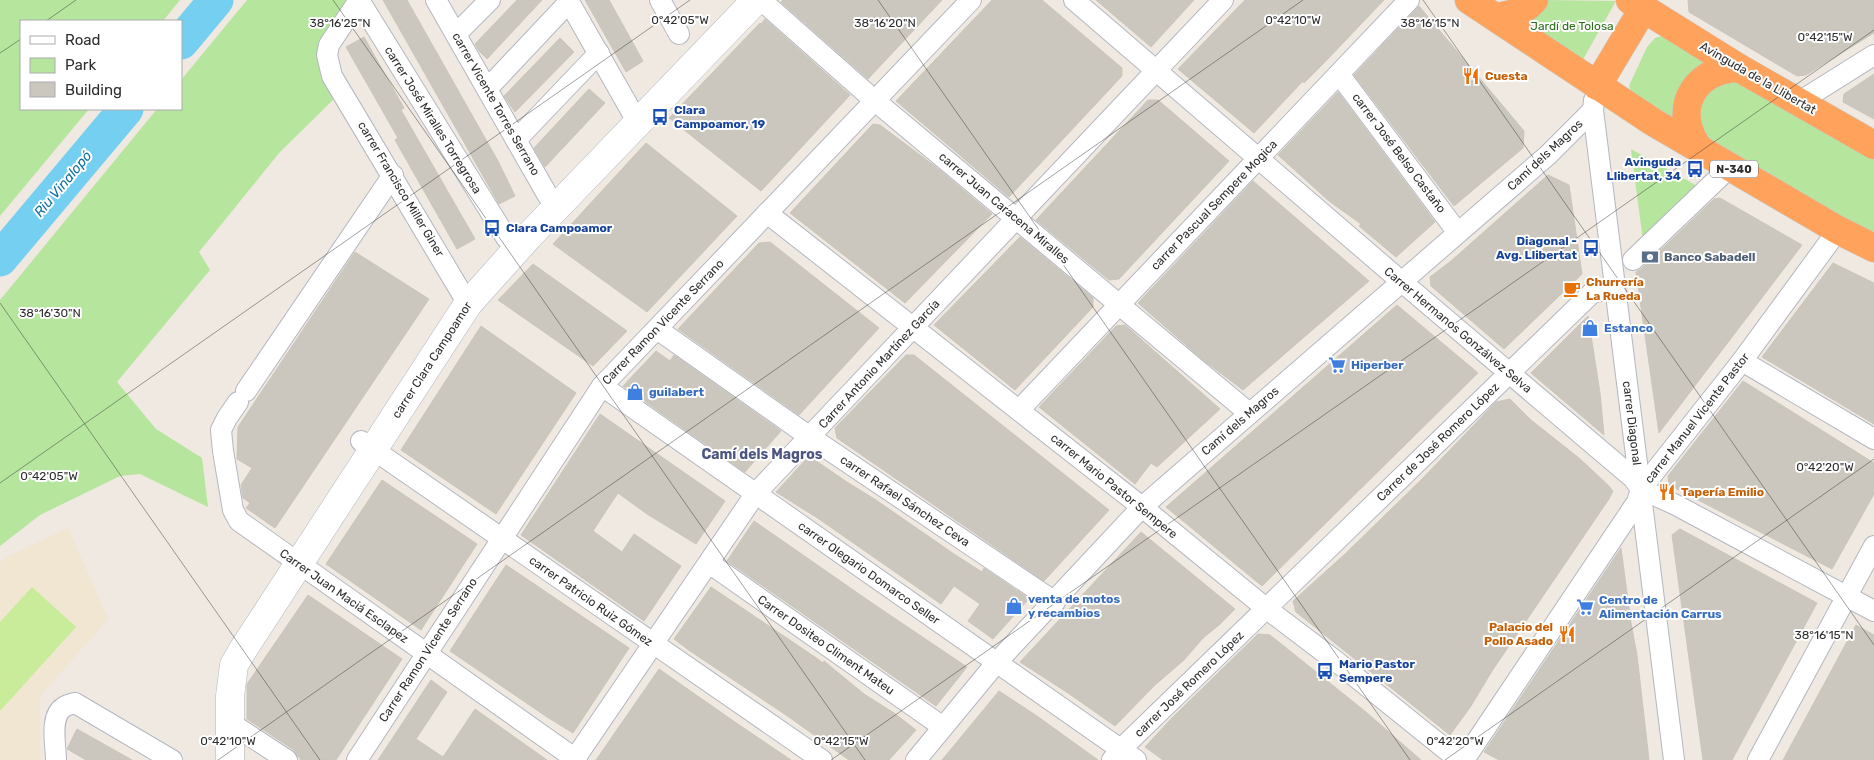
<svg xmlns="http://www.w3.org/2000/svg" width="1874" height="760" viewBox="0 0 1874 760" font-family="Rubik,sans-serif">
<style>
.education{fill:#f0e6d1}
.green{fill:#b6e59e}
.pitch{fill:#c9ec9a}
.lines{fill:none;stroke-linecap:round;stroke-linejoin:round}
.river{stroke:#75cff0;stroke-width:35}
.building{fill:#cbc7bf;stroke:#cbc5ba}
.street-casing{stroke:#b4b7c1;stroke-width:22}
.secondary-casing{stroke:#b4b7c1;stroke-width:29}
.highway-casing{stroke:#c9c9c9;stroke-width:29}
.street{stroke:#fff;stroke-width:20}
.secondary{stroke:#fff;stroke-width:28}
.highway{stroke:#ffa35c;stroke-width:28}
.ticks{fill:none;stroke:#2e2e2e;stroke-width:1;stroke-opacity:0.45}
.labels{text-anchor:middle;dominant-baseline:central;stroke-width:4;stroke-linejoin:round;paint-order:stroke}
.shield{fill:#fff;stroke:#6d6d6d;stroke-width:1}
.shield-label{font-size:11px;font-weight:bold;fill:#2e2e2e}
.park-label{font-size:12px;fill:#2c6e1b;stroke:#fff}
.food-label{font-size:12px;font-weight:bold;fill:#c56008;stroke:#fff;text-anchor:start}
.street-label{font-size:12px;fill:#2e2e2e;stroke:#fff}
.transit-label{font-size:12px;font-weight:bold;fill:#164399;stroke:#fff;text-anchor:start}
.service-label{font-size:12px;font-weight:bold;fill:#4e5e75;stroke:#fff;text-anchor:start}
.shop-label{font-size:12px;font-weight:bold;fill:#366cbe;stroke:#fff;text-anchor:start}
.water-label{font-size:14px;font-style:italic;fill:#0d6fa3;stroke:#fff}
.neighbourhood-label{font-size:14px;font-weight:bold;fill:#4d5680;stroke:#fff}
.ticks-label{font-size:12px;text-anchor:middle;fill:#2e2e2e;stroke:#fff;stroke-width:4;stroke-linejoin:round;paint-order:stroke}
</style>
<rect width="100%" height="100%" fill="#efe9e1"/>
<polygon class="education" points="68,528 108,619 40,696 40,760 0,760 0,563 7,557"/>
<g class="green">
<polygon points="0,0 180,0 163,21 21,21 21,109 89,109 0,216"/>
<polygon points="247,0 354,0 319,54 338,95 279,153 199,252 210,270 117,382 156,429 202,458 208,507 140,474 120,476 40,515 0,546 0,300 157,109 181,109 181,80"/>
<polygon points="1544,0 1616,1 1581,63 1517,21"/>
<polygon points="1665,35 1710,62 1676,124 1634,96 1629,86 1647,47 1655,38"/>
<polygon points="1728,77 1874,152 1874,239 1706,144 1692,106"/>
<polygon points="1631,149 1699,187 1643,241"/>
</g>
<polygon class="pitch" points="32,587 76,627 0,711 0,622"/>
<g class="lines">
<g class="river">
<polyline points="181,42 216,0"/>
<polyline points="0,259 126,109"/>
</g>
</g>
<g class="building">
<polygon points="383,0 407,0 498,161 515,196 499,204"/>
<polygon points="517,0 542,0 487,59 479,51 475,44"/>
<polygon points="585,0 609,0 643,61 626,72"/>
<polygon points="783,0 942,0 868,79 781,2"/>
<polygon points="992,0 1042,0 1122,68 1122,76 1009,197 896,101"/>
<polygon points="1096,0 1194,0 1151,47"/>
<polygon points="1245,0 1384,0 1323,64 1304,83 1303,81 1254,133 1178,69"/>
<polygon points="1688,0 1874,0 1874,33 1806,75 1797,76 1689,12"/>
<polygon points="1419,6 1524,131 1523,148 1454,206 1354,75"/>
<polygon points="765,19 850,95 761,191 669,118 760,23 761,24"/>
<polygon points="364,37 404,108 401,110 475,239 457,249 395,140 398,138 346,47"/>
<polygon points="560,38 574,52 515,112 504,96"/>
<polygon points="1874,74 1874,119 1843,102 1844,94"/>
<polygon points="589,89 605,103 545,167 534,148"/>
<polygon points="1338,92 1435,222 1396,257 1359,226 1361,224 1329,201 1278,155"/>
<polygon points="1148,100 1158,100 1229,161 1119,279 1109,280 1036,220"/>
<polygon points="873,124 880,125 936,167 992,214 905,303 790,213"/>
<polygon points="646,143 737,216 647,312 553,244"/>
<polygon points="1548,175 1569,185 1582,274 1504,349 1431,286 1430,277 1451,261"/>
<polygon points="1253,181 1369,281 1243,390 1202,359 1138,303"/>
<polygon points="1720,198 1802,245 1659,433 1636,272 1641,269 1714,199"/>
<polygon points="1020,237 1093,298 1093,307 1015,390 934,325"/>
<polygon points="770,242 879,328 799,415 678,329 759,243"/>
<polygon points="355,252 429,299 275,528 246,508 250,503 243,498 241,485 252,468 237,459 238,427"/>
<polygon points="1833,263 1874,283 1874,424 1762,357"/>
<polygon points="533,264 627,331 593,366 498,300"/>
<polygon points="1397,305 1478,373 1262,586 1166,507"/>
<polygon points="1588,316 1600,393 1604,435 1531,373"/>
<polygon points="1125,325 1220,409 1157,467 1151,463 1135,484 1039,407 1116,326"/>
<polygon points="481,326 576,393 496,514 401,450"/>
<polygon points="656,351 670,361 674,355 781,431 745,472 623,386"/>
<polygon points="906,355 914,355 1109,510 1044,581 837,438 835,428"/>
<polygon points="1743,381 1874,463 1874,494 1832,569 1669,485 1668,476"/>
<polygon points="1510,399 1531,420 1579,458 1608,485 1613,491 1609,499 1492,671 1471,706 1450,735 1296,612 1293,601 1345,554 1422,479 1496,402"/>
<polygon points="600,414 725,501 696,544 647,514 618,493 608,508 593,531 622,552 634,534 681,566 644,621 521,535"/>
<polygon points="809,456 847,482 876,500 954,554 982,572 984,568 1028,598 1027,601 993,639 968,621 980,604 954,586 941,604 819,519 776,492"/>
<polygon points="382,480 477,544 421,630 326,564"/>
<polygon points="754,521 872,603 967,667 936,706 727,561"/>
<polygon points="1680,529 1817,603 1732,760 1703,760 1672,535"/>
<polygon points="1141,532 1235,609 1219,625 1203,638 1184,660 1155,685 1115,726 1068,693 1020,662"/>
<polygon points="1621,548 1631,623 1637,655 1649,760 1499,760 1484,752"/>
<polygon points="506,565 629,648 573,733 547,717 450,651"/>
<polygon points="711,587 815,657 823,663 824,661 864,694 894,713 916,730 889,760 849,760 786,715 690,651 674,639"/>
<polygon points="308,595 402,659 336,760 301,760 294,750 247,719 247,684"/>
<polygon points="1856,625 1874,635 1874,760 1783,760"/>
<polygon points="1258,634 1270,635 1366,712 1421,760 1163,760 1145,747 1171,719"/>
<polygon points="659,669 732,720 791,760 596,760"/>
<polygon points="431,680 447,692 416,739 443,757 475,709 547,760 378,760"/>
<polygon points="999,691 1037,716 1098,760 942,760"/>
<polygon points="77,729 132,760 86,760 67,749"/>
</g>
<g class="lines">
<g class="street-casing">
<g id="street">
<polyline points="359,0 329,45 327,55 332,76 468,304"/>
<polyline points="359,0 507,239"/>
<polyline points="436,0 548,196 558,206"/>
<polyline points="568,0 638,123"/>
<polyline points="660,0 679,34"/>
<polyline points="761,0 874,100 1249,413"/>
<polyline points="1074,0 1402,282 1633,478 1641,489 1676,505 1874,611"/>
<polyline points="456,34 490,0"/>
<polyline points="1339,74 1458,233"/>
<polyline points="487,89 569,2"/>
<polyline points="1594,100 1593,110 1674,760"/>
<polyline points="1799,102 1874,55"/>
<polyline points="516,140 599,53"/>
<polyline points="767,213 1142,507 1267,609 1337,662 1459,760"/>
<polyline points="1633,260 1730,167"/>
<polyline points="657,329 810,437 1055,602"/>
<polyline points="1742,361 1874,439"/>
<polyline points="602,386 1136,760"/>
<polyline points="246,391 393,175"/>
<polyline points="238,402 227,418 221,430 223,451 233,510 239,521 577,760"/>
<polyline points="1019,410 1409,0"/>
<polyline points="361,441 822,760"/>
<polyline points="709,563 943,727"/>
<polyline points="229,722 287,760"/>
<path d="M56,760C56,745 49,716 64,707C67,705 71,704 75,703L172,760"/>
<polyline points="357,760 602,386 971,0"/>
<polyline points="574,760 756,493 1223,0"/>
<polyline points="916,760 997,662 1142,507 1548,155 1593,110"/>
<polyline points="1112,760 1121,749 1593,292 1615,289"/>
<polyline points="1464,760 1637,502 1641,489 1742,361 1838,230"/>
<polyline points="1758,760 1874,546"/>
</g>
</g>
<g class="secondary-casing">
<polyline id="secondary" points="230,760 230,696 234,665 244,648 468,304 528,237 756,0"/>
</g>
<g class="highway-casing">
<g id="highway">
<polyline points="1469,0 1653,122 1838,230 1874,248"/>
<polyline points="1630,0 1739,68 1874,145"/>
<path d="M1495,17C1510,15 1524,12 1534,0"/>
<polyline points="1597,86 1643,9"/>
<path d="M1700,150C1671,113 1691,69 1739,68"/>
</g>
</g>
<use href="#street" class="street"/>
<use href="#secondary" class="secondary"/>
<use href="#highway" class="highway"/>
</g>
<path class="ticks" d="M333,0L865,760M878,0L1410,760M1423,0L1874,645M46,21L76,0M0,53L21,39M0,303L320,760M0,483L690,0M218,760L1303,0M831,760L1874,30M1445,760L1874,459"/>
<defs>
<g id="restaurant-bare" transform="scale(1.35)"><path d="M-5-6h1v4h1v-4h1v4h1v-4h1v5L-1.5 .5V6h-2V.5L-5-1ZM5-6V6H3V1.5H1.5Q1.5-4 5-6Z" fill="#e8710a" stroke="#fff" stroke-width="2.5" paint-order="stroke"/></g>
<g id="bus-bare" transform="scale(1.35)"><path d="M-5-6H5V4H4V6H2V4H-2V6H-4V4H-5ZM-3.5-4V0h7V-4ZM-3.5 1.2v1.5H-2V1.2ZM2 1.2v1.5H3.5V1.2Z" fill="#1a4fb4" stroke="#fff" stroke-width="2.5" paint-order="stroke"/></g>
<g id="bank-bare" transform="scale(1.35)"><path d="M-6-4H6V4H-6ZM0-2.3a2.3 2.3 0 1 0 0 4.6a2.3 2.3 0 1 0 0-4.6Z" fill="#5c6f8a" stroke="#fff" stroke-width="2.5" paint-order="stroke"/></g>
<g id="cafe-bare" transform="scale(1.35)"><path d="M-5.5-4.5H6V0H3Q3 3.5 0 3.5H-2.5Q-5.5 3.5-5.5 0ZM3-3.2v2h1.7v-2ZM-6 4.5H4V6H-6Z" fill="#e8710a" stroke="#fff" stroke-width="2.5" paint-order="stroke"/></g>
<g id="shop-bare" transform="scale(1.35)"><path d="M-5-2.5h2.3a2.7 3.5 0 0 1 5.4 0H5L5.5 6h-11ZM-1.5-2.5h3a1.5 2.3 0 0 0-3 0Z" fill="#3f7fe0" stroke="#fff" stroke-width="2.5" paint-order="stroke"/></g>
<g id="supermarket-bare" transform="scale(1.35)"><path d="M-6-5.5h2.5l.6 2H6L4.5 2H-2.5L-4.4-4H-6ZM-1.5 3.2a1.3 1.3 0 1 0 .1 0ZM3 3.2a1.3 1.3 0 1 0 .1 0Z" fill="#3f7fe0" stroke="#fff" stroke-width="2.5" paint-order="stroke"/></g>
</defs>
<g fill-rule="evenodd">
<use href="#restaurant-bare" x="1471" y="76"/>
<use href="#bus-bare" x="660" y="117"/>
<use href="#bus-bare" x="1695" y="169"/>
<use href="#bus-bare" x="492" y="228"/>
<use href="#bus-bare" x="1591" y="248"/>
<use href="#bank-bare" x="1650" y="257"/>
<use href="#cafe-bare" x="1572" y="289"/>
<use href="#shop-bare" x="1590" y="328"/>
<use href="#supermarket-bare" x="1337" y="365"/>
<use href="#shop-bare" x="635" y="392"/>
<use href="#restaurant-bare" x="1667" y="492"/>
<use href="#shop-bare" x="1014" y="606"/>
<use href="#supermarket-bare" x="1585" y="607"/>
<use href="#restaurant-bare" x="1567" y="634"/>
<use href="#bus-bare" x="1325" y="671"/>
</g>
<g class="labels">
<rect class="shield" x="1710" y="160.5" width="48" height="17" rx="4"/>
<g class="shield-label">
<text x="1734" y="169">N-340</text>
</g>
<g class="park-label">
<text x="1572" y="26">Jardí de Tolosa</text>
</g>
<g class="food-label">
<text x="1485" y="76">Cuesta</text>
<text x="1586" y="282">Churrería<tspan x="1586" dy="14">La Rueda</tspan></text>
<text x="1681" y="492">Tapería Emilio</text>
<text x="1553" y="627" text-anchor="end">Palacio del<tspan x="1553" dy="14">Pollo Asado</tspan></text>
</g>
<g class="street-label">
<text transform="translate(1758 78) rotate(30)">Avinguda de la Llibertat</text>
<text transform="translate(496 104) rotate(60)">carrer Vicente Torres Serrano</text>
<text transform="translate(433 120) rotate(58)">carrer José Miralles Torregrosa</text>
<text transform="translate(1399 153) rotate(53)">carrer José Belso Castaño</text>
<text transform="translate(1545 155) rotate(-43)">Camí dels Magros</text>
<text transform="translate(401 189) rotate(59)">carrer Francisco Miller Giner</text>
<text transform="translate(1214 205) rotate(-46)">carrer Pascual Sempere Mogica</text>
<text transform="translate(1004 208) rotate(40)">carrer Juan Caracena Miralles</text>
<text transform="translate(663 322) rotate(-46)">Carrer Ramon Vicente Serrano</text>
<text transform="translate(1458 330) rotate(40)">Carrer Hermanos Gonzálvez Selva</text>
<text transform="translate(432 360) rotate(-57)">carrer Clara Campoamor</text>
<text transform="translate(879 364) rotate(-47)">Carrer Antonio Martínez García</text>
<text transform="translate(1697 418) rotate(-52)">carrer Manuel Vicente Pastor</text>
<text transform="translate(1240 421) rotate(-41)">Camí dels Magros</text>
<text transform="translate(1632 423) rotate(83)">carrer Diagonal</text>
<text transform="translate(1438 442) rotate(-44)">Carrer de José Romero López</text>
<text transform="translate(1114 486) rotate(39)">carrer Mario Pastor Sempere</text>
<text transform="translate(905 501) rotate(34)">carrer Rafael Sánchez Ceva</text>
<text transform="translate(869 573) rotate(35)">carrer Olegario Domarco Seller</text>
<text transform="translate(344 596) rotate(35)">Carrer Juan Maciá Esclapez</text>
<text transform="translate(591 601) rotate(35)">carrer Patricio Ruiz Gómez</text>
<text transform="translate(826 645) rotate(35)">Carrer Dositeo Climent Mateu</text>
<text transform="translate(428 650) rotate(-57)">Carrer Ramon Vicente Serrano</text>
<text transform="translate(1189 684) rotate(-44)">carrer José Romero López</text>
</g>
<g class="transit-label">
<text x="674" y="110">Clara<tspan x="674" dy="14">Campoamor, 19</tspan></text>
<text x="1681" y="162" text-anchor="end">Avinguda<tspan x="1681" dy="14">Llibertat, 34</tspan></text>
<text x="506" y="228">Clara Campoamor</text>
<text x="1577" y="241" text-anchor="end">Diagonal -<tspan x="1577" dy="14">Avg. Llibertat</tspan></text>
<text x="1339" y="664">Mario Pastor<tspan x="1339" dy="14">Sempere</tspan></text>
</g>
<g class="service-label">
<text x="1664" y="257">Banco Sabadell</text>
</g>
<g class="shop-label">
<text x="1604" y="328">Estanco</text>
<text x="1351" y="365">Hiperber</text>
<text x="649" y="392">guilabert</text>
<text x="1028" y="599">venta de motos<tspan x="1028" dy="14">y recambios</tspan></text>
<text x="1599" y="600">Centro de<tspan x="1599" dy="14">Alimentación Carrus</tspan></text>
</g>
<g class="water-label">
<text transform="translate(63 184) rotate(-50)">Riu Vinalopó</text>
</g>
<g class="neighbourhood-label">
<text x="762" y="454">Camí dels Magros</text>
</g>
</g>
<g class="ticks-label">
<text x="1293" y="24">0°42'10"W</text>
<text x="680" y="24">0°42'05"W</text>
<text x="340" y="27">38°16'25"N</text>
<text x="885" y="27">38°16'20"N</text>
<text x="1430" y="27">38°16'15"N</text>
<text x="1825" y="41">0°42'15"W</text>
<text x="50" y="317">38°16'30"N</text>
<text x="1825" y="471">0°42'20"W</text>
<text x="49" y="480">0°42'05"W</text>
<text x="1824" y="639">38°16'15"N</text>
<text x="228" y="745">0°42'10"W</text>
<text x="841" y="745">0°42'15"W</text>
<text x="1455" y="745">0°42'20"W</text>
</g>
<rect x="20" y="20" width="162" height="90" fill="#ffffff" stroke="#ababab"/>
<rect x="30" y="36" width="25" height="8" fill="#ffffff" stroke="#ababab"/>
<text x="65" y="45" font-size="15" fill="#2e2e2e">Road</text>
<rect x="30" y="58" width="25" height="15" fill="#b6e59e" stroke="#ababab"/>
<text x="65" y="70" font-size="15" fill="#2e2e2e">Park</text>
<rect x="30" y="82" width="25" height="15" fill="#cbc7bf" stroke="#ababab"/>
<text x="65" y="95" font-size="15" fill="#2e2e2e">Building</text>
</svg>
